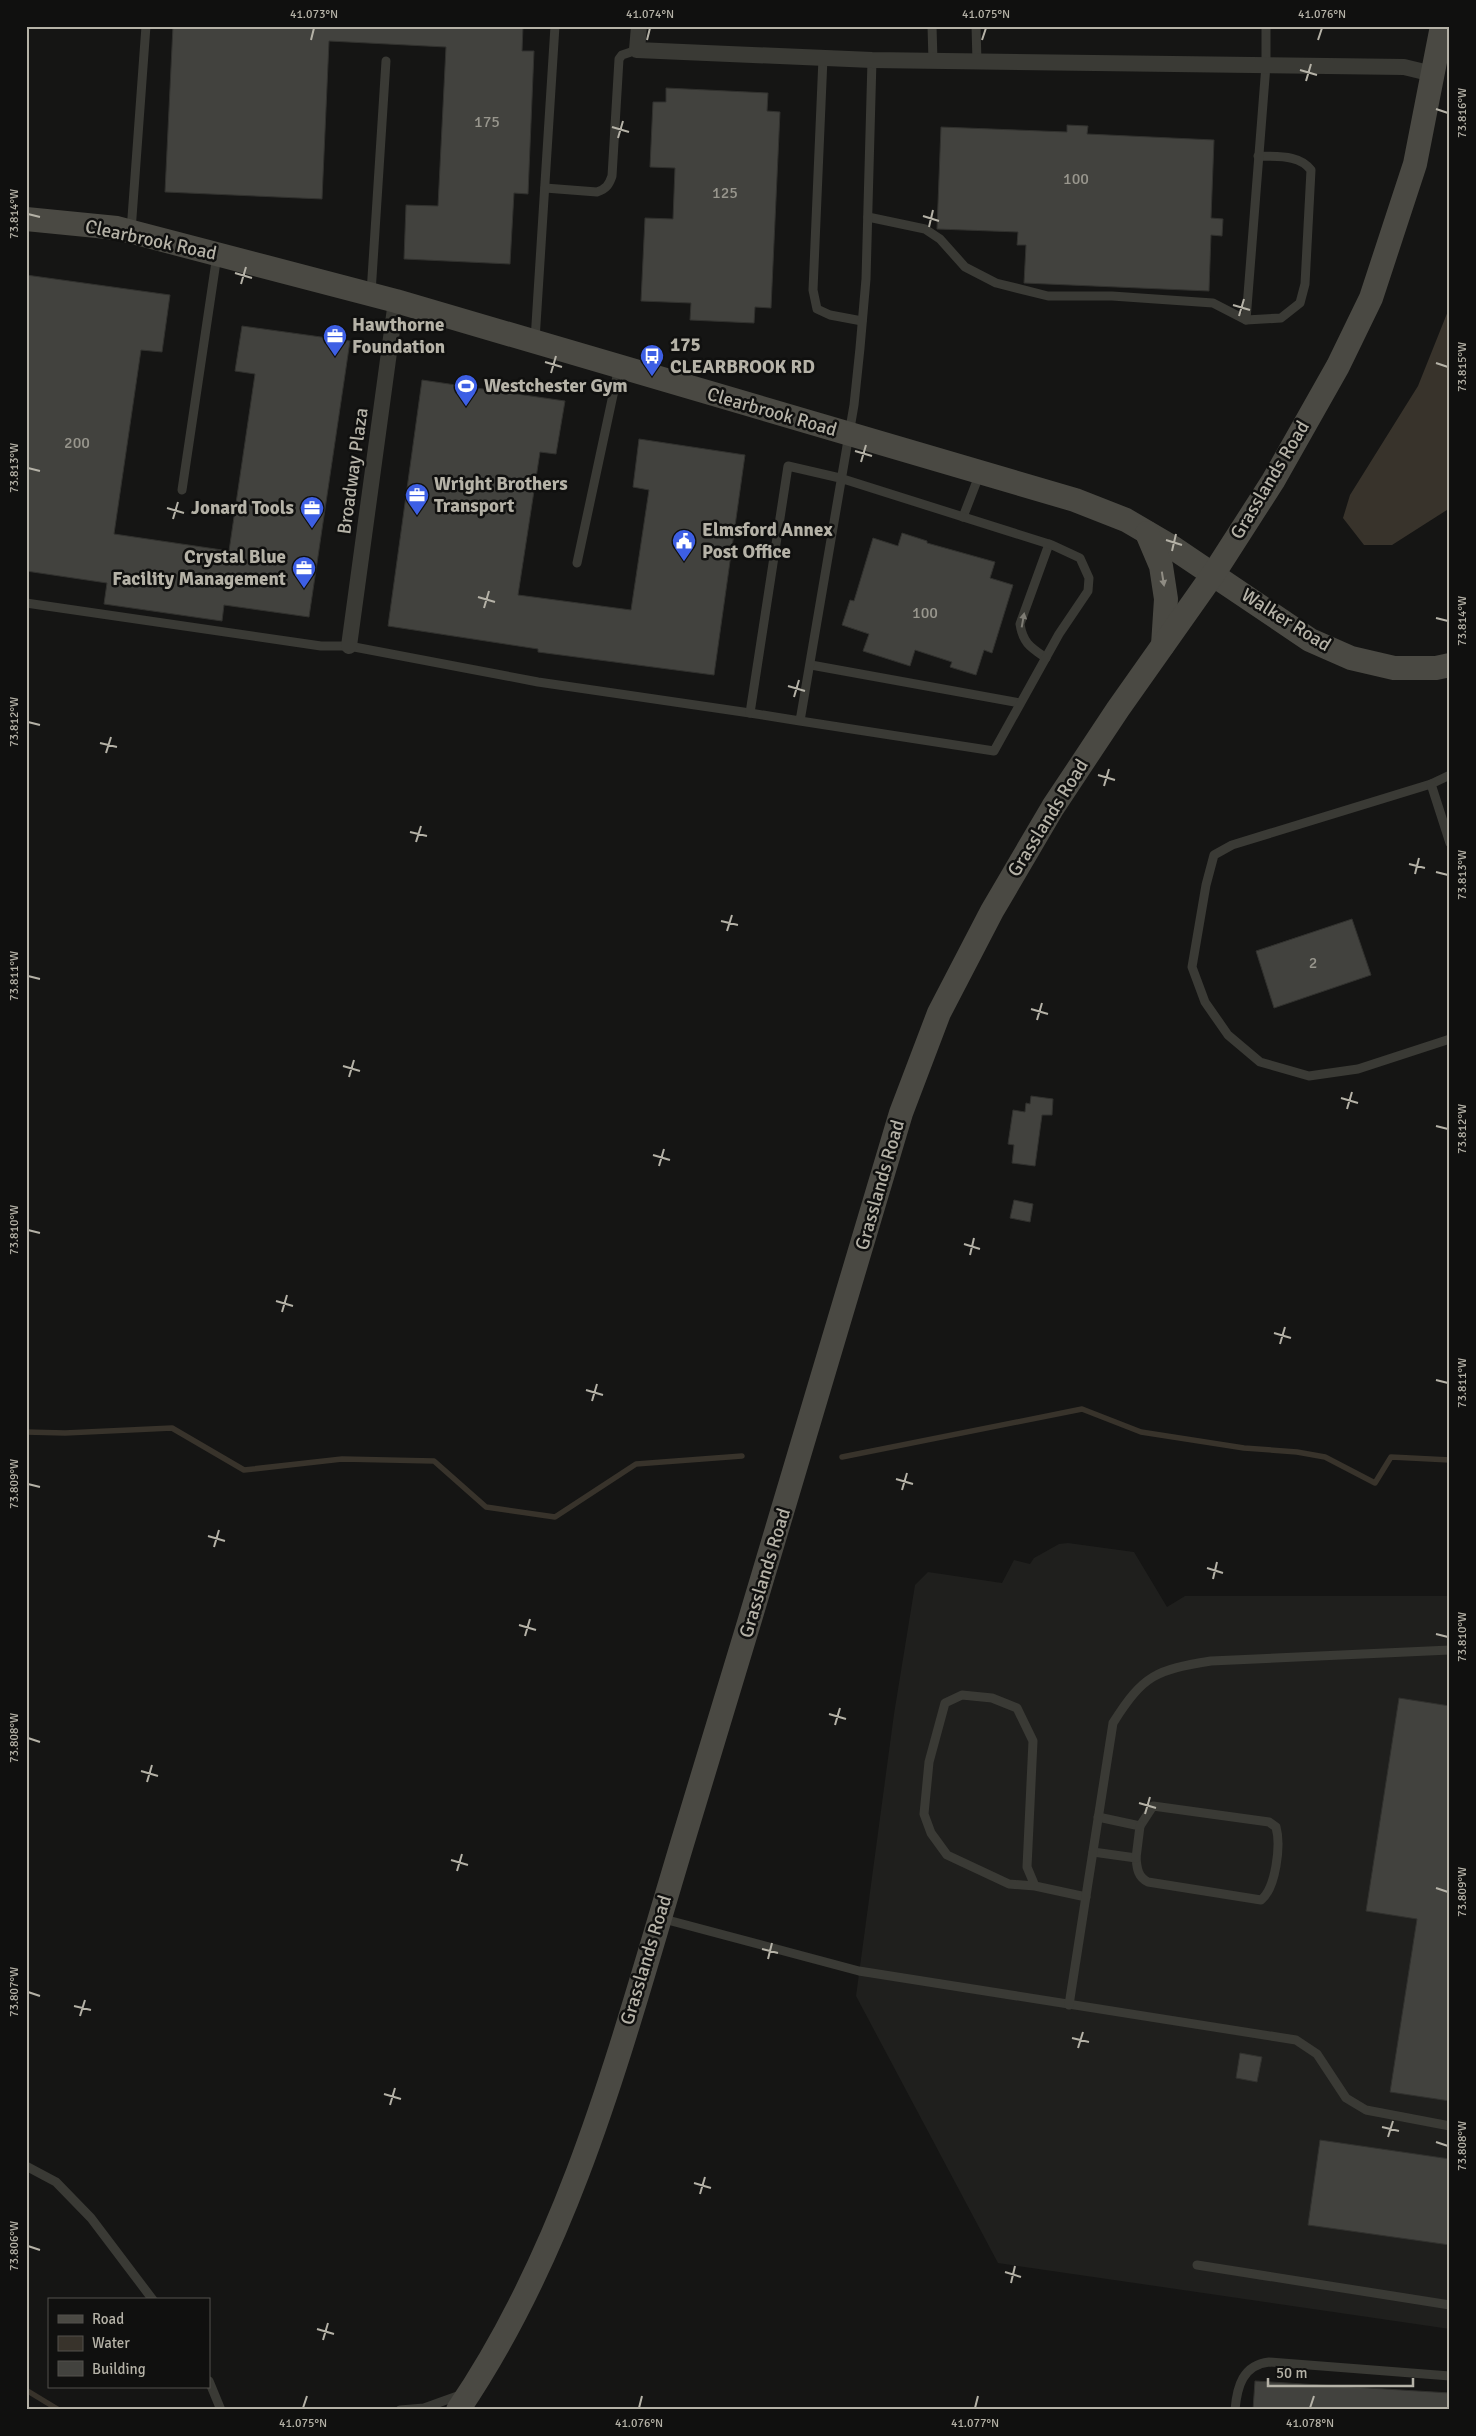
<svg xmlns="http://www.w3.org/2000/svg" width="1476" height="2436" viewBox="0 0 1476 2436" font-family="Signika,sans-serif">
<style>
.built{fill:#1f1f1d}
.water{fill:#38332b}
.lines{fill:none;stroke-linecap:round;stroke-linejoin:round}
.stream{stroke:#38332b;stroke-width:5.5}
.building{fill:#42423e;stroke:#31312e}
.lane{stroke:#3a3a35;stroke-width:9}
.street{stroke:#3a3a35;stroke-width:16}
.secondary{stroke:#4a4943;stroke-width:24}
.oneway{fill:#908d84}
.oneway2{fill:#7e7c74}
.ticks{fill:none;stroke:#b5b2a7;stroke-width:2}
.labels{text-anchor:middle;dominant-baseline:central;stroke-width:5;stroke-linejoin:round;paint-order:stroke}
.number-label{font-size:16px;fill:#98968d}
.street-label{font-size:19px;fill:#b5b2a7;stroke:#10100f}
.poi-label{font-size:19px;font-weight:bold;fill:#b5b2a7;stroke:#10100f;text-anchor:start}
.neatline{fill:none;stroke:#b5b2a7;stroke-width:2}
.ticks-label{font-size:12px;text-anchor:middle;fill:#b5b2a7}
</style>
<rect width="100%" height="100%" fill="#151514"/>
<polygon class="built" points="1068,1543 1134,1552 1167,1607 1185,1596 1450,1596 1450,2329 998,2263 856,1996 894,1714 915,1585 928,1572 1002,1583 1014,1560 1030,1564 1034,1558 1059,1544"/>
<polygon class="water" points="1450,306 1450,508 1392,545 1364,545 1343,518 1350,495 1418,386"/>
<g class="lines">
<g class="stream">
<polyline points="26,1432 65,1433 172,1428 244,1470 342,1459 434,1461 486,1507 555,1517 636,1464 742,1456"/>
<polyline points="842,1457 1082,1409 1141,1432 1244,1448 1297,1452 1325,1457 1375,1483 1391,1457 1450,1460"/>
<polyline points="26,2390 59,2410"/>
</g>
</g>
<g class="building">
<polygon points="173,26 523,26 522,51 534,51 528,194 514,193 510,264 404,259 406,205 438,206 446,47 329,41 322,199 165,192"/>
<polygon points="666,88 768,93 767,111 780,112 771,308 755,307 754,323 690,320 691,303 641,301 645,218 673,219 675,168 650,167 653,102 666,102"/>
<polygon points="1067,125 1088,126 1087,134 1214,140 1211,218 1223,219 1222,236 1211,235 1209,291 1024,283 1026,245 1017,245 1018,232 937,229 941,127 1067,132"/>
<polygon points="26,275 170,295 162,352 141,350 114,534 229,551 255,374 235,371 242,326 350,341 309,617 224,605 222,621 104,604 107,583 26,571"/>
<polygon points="422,380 565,401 556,454 540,452 518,595 631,610 649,490 633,487 639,439 745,455 714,675 538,652 538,649 388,626"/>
<polygon points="902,533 927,541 927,543 995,562 990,578 1013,585 992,653 984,650 976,675 950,667 952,662 915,650 910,666 863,651 869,634 842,625 850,600 854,601 873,538 898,546"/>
<polygon points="1352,919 1371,975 1274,1008 1256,951"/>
<polygon points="1031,1096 1053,1099 1052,1115 1042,1115 1035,1166 1012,1163 1014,1145 1008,1144 1013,1110 1025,1112 1026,1103 1030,1104"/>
<polygon points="1014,1200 1033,1204 1030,1222 1010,1218"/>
<polygon points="1399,1698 1450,1706 1450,2101 1390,2092 1417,1919 1366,1911"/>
<polygon points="1240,2053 1262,2057 1257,2082 1236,2078"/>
<polygon points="1320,2140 1450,2159 1450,2245 1308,2225"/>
<polygon points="1255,2381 1450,2393 1450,2410 1253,2410"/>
</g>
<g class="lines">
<g class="lane">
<polyline points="932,26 933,61"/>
<polyline points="976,26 977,62"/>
<polyline points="823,58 813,290 817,309 830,315 862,321"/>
<path d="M545,188L597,192C606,189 609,185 612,176L619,59L622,55L637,50"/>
<path d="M868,217L925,229L940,239L965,267L996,283L1048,296H1112L1213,303L1246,320L1281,318L1300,303L1305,284L1311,170C1299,154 1277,157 1258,156"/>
<polyline points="131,231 146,26"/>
<polyline points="371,293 386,61"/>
<polyline points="1246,320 1266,65 1266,26"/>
<polyline points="535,340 555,26"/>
<polyline points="182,490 217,255"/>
<polyline points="963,517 980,473"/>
<polyline points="577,563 619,367"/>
<polyline points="26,603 321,646 349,646 538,682 750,713"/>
<path d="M1046,658C1030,647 1023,643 1020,624L1049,544"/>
<polyline points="811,665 1020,703"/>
<polyline points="800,721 994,751 1059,634 1088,591 1089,578 1080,558 1052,545 840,478 788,466 750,713 800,721 854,405 860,348 866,279 872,60"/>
<polyline points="1450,775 1431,784 1232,845 1214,855 1206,885 1192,967 1205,1002 1228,1035 1260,1062 1309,1076 1358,1069 1450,1039"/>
<polyline points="1431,784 1450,843"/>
<path d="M1093,1852L1136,1858C1137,1869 1138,1877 1148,1882L1261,1900C1276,1888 1281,1845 1276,1827L1269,1822L1153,1806L1140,1826L1098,1817"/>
<polyline points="1136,1858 1140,1826"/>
<polyline points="1035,1886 1009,1884 947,1855 931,1833 924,1814 929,1762 945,1703 962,1695 992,1698 1017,1708 1033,1741 1027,1867 1035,1886 1086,1897"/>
<polyline points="660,1918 859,1971 1296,2040 1317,2054 1346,2098 1366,2110 1450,2126"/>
<path d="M1069,2005L1113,1723C1144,1674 1156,1670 1211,1661L1450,1650"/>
<polyline points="26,2166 56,2182 91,2218 153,2300"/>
<polyline points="1197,2265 1450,2305"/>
<polyline points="209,2381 221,2410"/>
<polyline points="400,2410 424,2408 463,2394"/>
<path d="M1235,2410C1237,2386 1243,2365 1269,2362L1450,2376"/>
</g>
<g class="street">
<polyline points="639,26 637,50 872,60 1404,67 1433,74"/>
<polyline points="349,646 396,301"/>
</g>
<g class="secondary">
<polyline points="26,219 117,228 396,301 1075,500 1126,520 1172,547 1310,640 1351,658 1394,668 1436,668 1450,665"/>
<polyline points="1147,533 1161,566 1166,599 1163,645"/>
<path d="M458,2410C575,2238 625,2031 685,1834C758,1594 830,1354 901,1113L939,1013L992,911L1053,807L1118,709L1214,573L1273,481L1338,366L1371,298L1415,164L1442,26"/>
</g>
</g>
<defs><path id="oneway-solid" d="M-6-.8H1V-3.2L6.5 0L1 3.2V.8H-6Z" transform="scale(1.25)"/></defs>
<use class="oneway" href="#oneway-solid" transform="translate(1163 579) rotate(81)"/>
<use class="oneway2" href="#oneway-solid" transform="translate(1023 620) rotate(-80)"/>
<path class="ticks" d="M311,40L314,28M647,40L650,28M982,40L986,28M1318,40L1322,28M1300,70L1317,75M1306,81L1311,64M1436,109L1448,113M612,127L629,132M618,138L623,121M28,214L40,217M923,216L939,221M929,227L933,210M235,273L252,278M241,284L246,267M1233,305L1250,310M1239,316L1244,299M545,362L562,367M1436,363L1448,367M551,373L556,356M855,451L872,456M861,462L866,445M28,468L40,471M167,508L184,513M173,519L178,502M1166,540L1182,545M1172,551L1176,534M478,597L495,602M484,608L489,591M1436,618L1448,621M788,686L805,691M794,697L799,680M28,722L40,725M100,743L117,747M106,753L111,737M1098,775L1115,780M1104,786L1109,769M410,832L427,836M416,842L421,826M1409,864L1425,868M1436,872L1448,875M1415,874L1419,858M721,921L738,925M727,931L732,915M28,976L40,979M1031,1009L1048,1014M1037,1020L1042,1003M343,1066L360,1071M349,1077L354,1060M1341,1098L1358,1103M1347,1109L1352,1092M1436,1126L1448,1129M653,1155L670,1160M659,1166L664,1149M28,1230L40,1233M964,1244L980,1249M970,1255L974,1238M276,1301L293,1306M282,1312L287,1295M1274,1333L1291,1338M1280,1344L1285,1327M1436,1380L1448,1383M586,1390L603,1395M592,1401L597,1384M896,1479L913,1484M28,1484L40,1487M902,1490L907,1473M208,1536L225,1541M214,1547L219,1530M1207,1568L1223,1573M1213,1579L1217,1562M519,1625L536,1630M1436,1634L1448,1637M525,1636L530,1619M829,1714L846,1719M835,1725L840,1708M28,1738L40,1742M141,1771L158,1776M147,1782L152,1765M1139,1803L1156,1808M1145,1814L1150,1797M451,1860L468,1865M457,1871L462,1854M1436,1888L1448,1892M762,1949L778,1953M768,1959L772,1943M28,1992L40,1996M74,2006L91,2010M80,2016L85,2000M1072,2038L1089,2042M1078,2048L1083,2032M384,2094L401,2099M390,2105L395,2088M1382,2127L1399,2131M1388,2137L1393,2121M1436,2142L1448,2146M694,2183L711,2188M700,2194L705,2177M28,2246L40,2250M1005,2272L1021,2277M1011,2283L1015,2266M317,2329L334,2334M323,2340L328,2323M303,2408L307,2396M639,2408L642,2396M975,2408L978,2396M1310,2408L1314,2396"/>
<defs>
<g id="office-pin" transform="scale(1.25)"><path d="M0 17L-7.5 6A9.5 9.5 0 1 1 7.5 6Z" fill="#3d5fe4" stroke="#10100f"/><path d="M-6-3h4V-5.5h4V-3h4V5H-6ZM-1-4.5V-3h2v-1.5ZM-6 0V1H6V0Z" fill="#fff"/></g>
<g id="bus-pin" transform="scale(1.25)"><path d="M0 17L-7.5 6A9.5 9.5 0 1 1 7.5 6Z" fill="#3d5fe4" stroke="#10100f"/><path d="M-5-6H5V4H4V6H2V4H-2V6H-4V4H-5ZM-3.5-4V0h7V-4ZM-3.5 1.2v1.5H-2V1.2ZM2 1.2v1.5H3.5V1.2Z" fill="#fff"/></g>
<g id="stadium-pin" transform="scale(1.25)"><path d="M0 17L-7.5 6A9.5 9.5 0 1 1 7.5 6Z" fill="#3d5fe4" stroke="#10100f"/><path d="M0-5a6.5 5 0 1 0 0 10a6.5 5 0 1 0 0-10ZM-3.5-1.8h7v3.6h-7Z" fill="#fff"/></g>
<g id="civic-pin" transform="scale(1.25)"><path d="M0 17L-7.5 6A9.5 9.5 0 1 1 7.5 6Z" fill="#3d5fe4" stroke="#10100f"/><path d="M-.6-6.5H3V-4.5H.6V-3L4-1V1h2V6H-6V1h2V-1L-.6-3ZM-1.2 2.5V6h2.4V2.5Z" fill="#fff"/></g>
</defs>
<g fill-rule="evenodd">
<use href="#office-pin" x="335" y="336"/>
<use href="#bus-pin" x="652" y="356"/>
<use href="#stadium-pin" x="466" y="386"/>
<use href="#office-pin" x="417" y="495"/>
<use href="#office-pin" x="312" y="508"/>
<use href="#civic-pin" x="684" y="541"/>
<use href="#office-pin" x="304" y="568"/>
</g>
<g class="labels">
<g class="number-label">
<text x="487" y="122">175</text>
<text x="1076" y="179">100</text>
<text x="725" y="193">125</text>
<text x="77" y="443">200</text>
<text x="925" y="613">100</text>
<text x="1313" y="963">2</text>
</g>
<g class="street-label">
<text transform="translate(151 240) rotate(12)">Clearbrook Road</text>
<text transform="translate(772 412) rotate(16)">Clearbrook Road</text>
<text transform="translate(353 471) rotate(-82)">Broadway Plaza</text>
<text transform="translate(1270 480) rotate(-59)">Grasslands Road</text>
<text transform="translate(1286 620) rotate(32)">Walker Road</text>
<text transform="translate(1048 818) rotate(-58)">Grasslands Road</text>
<text transform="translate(880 1185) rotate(-74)">Grasslands Road</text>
<text transform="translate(765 1573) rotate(-73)">Grasslands Road</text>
<text transform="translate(646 1960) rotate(-73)">Grasslands Road</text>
</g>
<g class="poi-label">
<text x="352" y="325">Hawthorne<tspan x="352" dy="22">Foundation</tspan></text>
<text x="670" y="345">175<tspan x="670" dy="22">CLEARBROOK RD</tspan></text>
<text x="484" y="386">Westchester Gym</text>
<text x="434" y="484">Wright Brothers<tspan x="434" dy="22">Transport</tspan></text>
<text x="294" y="508" text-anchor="end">Jonard Tools</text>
<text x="702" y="530">Elmsford Annex<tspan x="702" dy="22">Post Office</tspan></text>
<text x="286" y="557" text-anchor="end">Crystal Blue<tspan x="286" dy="22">Facility Management</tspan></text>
</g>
</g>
<rect width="1476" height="2436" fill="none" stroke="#10100f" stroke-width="55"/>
<rect x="48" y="2298" width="162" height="90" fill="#10100f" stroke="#52514c"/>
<rect x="58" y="2315" width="25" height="8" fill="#4a4943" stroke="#52514c"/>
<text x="92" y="2324" font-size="15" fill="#b5b2a7">Road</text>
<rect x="58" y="2336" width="25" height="15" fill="#38332b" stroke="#52514c"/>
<text x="92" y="2348" font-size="15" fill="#b5b2a7">Water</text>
<rect x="58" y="2361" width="25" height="15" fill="#42423e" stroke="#52514c"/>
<text x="92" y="2374" font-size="15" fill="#b5b2a7">Building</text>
<path d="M1268 2378v8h145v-8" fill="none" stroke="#b5b2a7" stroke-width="2.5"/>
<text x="1276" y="2378" font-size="15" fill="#b5b2a7" stroke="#10100f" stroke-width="4" paint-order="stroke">50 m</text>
<rect x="28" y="28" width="1420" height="2380" class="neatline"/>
<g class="ticks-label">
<text x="314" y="18">41.073°N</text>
<text x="650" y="18">41.074°N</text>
<text x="986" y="18">41.075°N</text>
<text x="1322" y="18">41.076°N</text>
<text transform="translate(1462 113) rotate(-90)" y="4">73.816°W</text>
<text transform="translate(14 214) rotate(-90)" y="4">73.814°W</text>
<text transform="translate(1462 367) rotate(-90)" y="4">73.815°W</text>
<text transform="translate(14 468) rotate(-90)" y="4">73.813°W</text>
<text transform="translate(1462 621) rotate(-90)" y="4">73.814°W</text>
<text transform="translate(14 722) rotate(-90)" y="4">73.812°W</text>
<text transform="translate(1462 875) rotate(-90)" y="4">73.813°W</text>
<text transform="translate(14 976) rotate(-90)" y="4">73.811°W</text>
<text transform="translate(1462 1129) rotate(-90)" y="4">73.812°W</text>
<text transform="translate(14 1230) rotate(-90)" y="4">73.810°W</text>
<text transform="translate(1462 1383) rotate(-90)" y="4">73.811°W</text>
<text transform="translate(14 1484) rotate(-90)" y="4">73.809°W</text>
<text transform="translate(1462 1637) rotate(-90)" y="4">73.810°W</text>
<text transform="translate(14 1738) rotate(-90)" y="4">73.808°W</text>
<text transform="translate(1462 1892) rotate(-90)" y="4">73.809°W</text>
<text transform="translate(14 1992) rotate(-90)" y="4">73.807°W</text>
<text transform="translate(1462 2146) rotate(-90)" y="4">73.808°W</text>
<text transform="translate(14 2246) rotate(-90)" y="4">73.806°W</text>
<text x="303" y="2427">41.075°N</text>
<text x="639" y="2427">41.076°N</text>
<text x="975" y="2427">41.077°N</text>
<text x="1310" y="2427">41.078°N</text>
</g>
</svg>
